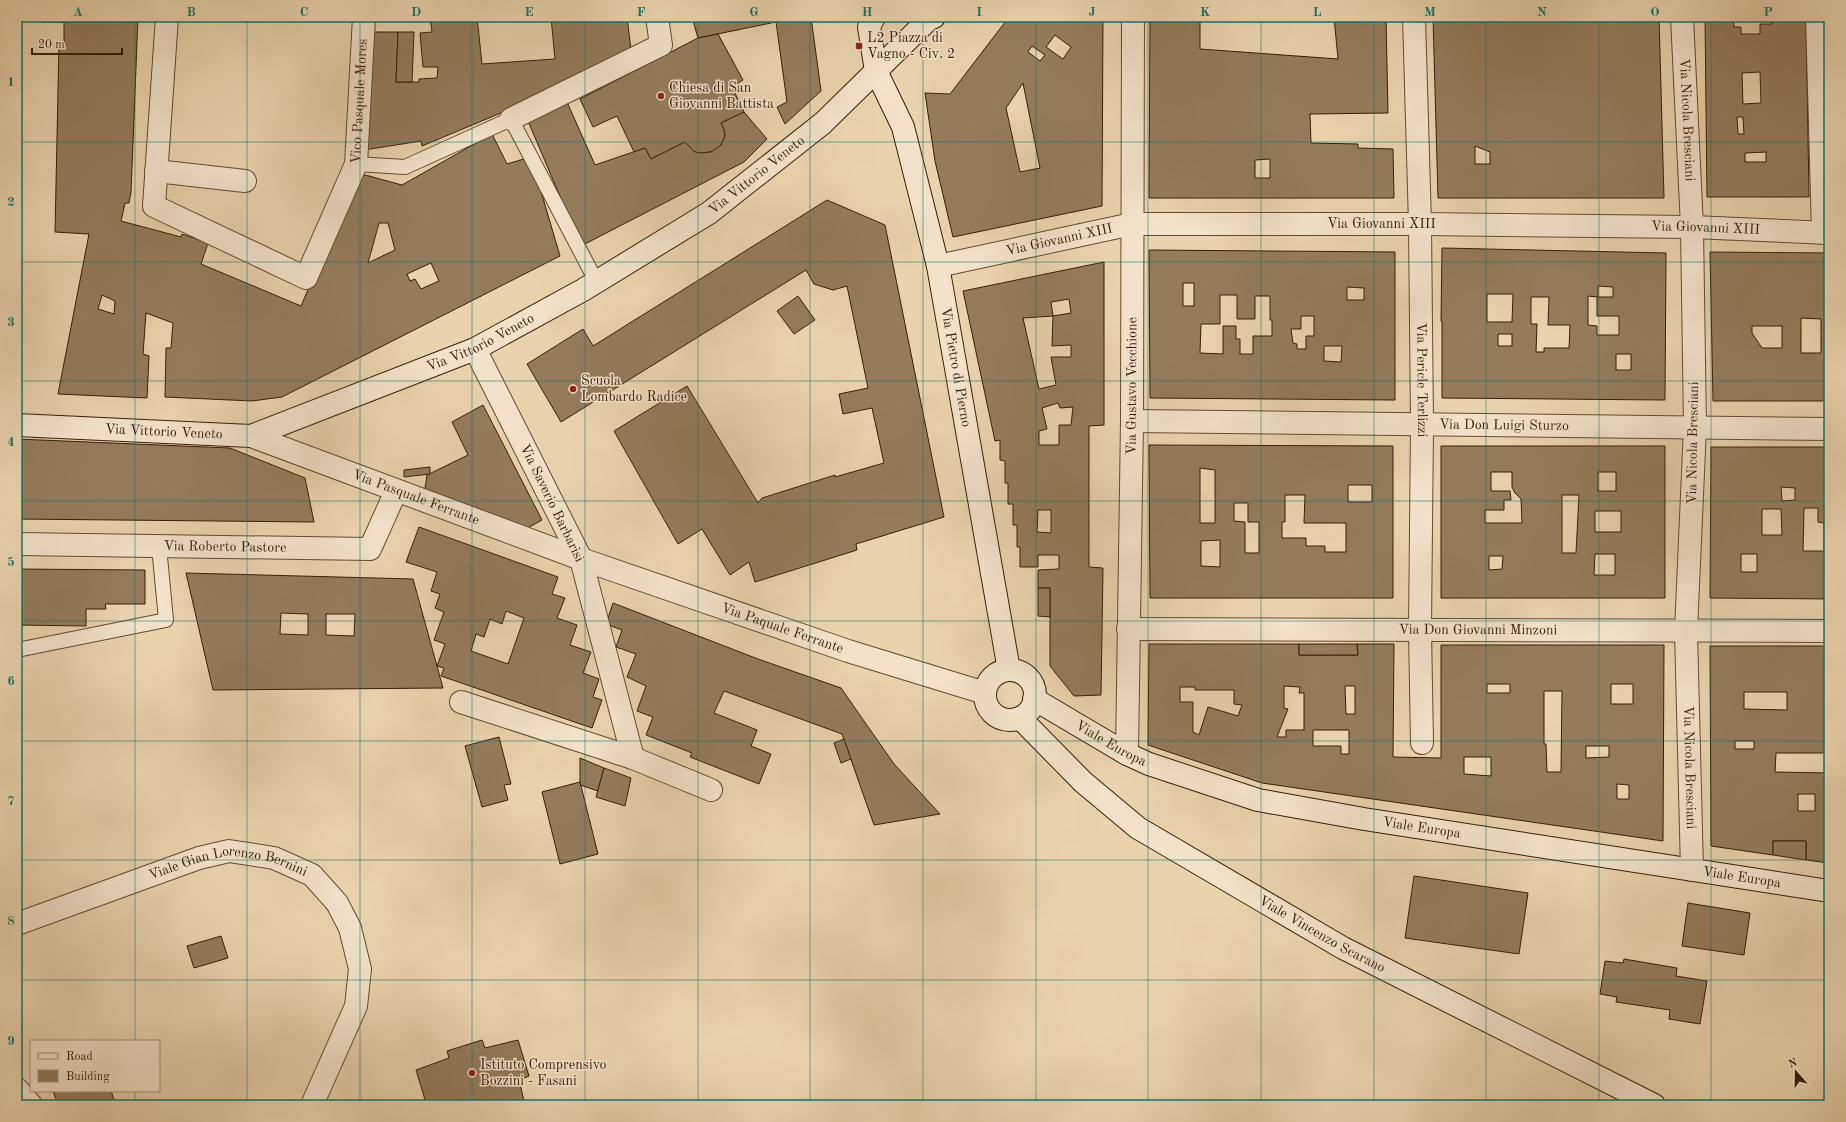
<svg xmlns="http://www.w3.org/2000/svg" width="1846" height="1122" viewBox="0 0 1846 1122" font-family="'Old Standard TT',serif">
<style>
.building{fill:#947c5b;stroke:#371e04;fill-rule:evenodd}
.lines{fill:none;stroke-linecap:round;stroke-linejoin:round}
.lane-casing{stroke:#644b2e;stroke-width:16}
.street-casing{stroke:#644b2e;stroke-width:24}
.secondary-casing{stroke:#371e04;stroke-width:24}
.lane{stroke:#f1e2c9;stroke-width:14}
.street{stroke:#f1e2c9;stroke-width:22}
.secondary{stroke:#f1e2c9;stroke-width:22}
.grid{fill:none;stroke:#0f766e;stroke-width:1;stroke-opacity:0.55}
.poi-dot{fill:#8f2418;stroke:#f1e2c9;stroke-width:1.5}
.labels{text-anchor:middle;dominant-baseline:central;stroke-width:3;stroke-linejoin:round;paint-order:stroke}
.poi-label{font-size:14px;fill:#371e04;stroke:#f1e2c9;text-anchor:start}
.street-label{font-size:14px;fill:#371e04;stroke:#f1e2c9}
.neatline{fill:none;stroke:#0f766e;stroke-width:1.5}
.grid-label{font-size:13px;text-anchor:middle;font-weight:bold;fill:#0f766e}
</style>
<rect width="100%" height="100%" fill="#e9d3ac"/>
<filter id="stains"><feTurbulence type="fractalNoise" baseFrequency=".005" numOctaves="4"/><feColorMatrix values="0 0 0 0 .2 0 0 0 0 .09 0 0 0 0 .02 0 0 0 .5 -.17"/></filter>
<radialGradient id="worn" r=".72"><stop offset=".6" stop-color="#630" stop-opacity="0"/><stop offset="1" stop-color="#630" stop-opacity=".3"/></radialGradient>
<g class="building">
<path d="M17,17H138L131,192L129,203H125L121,221L181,237L182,234L208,243L201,264L301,306L358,173L402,185L492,134L507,164L527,158L540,188L560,256L282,397L252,401L165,397L166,348H171L173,323L146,313L143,354L149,356L147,398L58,394L89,234L55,232L59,43H64V22L17,21ZM379,223H388L395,250L368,263ZM431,263L439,281L421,289L415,279L410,281L407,274ZM102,295L115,301L114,314L98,309Z"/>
<rect x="43" y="17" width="95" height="5"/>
<polygon points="430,17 477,17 482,64 555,59 551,17 627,17 631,50 508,110 422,146 421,141 364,150 369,32 398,32 396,82 419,82 419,79 437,78 438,67 423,67 420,33 432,32"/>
<polygon points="692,17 811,17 821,91 785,124 777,107 787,102 776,22 698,38"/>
<path d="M1009,17H1103L1102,206L953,237L935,161L925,93L950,94ZM1055,35L1071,47L1063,59L1046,47ZM1032,46L1045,55L1040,61L1028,52ZM1023,83L1040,168L1020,172L1006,108Z"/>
<path d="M1150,17H1200V49L1338,59L1334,17H1386L1388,113L1310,114L1311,143L1358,144V148L1393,149L1394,198H1149ZM1270,159V178H1255V160Z"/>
<path d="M1433,17H1659L1664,198H1438ZM1475,146L1490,152V164H1475Z"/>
<path d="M1705,17H1734V27H1741V34H1760V24H1772L1771,17H1806L1809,197H1707ZM1760,72L1761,103L1743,104L1742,73ZM1737,117H1743L1744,134H1738ZM1766,152V162H1745V153Z"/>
<polygon points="398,32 414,32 412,82 396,82"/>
<polygon points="718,34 743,80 732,87 744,112 721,123 724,129 725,136 721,145 717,149 711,152 700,153 695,152 685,142 651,159 645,148 634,152 617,116 593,127 580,99 698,38"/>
<polygon points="567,102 595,165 645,148 651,159 685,142 695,152 700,153 711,152 721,145 725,136 724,129 721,123 744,112 767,139 744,162 581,246 528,121"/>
<polygon points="827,200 885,225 944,517 856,544 857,550 755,582 749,562 730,575 702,529 678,544 614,431 687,386 758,503 762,498 835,475 835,477 884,463 872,408 843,414 839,394 868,388 847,286 833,290 814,284 806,270 561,422 527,364 583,329 593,346"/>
<path d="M1442,248L1666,253L1665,400L1442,398V321H1441ZM1598,286L1613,287V297H1598ZM1487,294H1513L1512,322H1487ZM1588,296L1597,297V316H1619V335H1597V326L1588,325ZM1531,297H1549L1548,325H1570L1569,348H1544V352H1536L1537,324H1531ZM1498,334H1512V346H1498ZM1616,354H1631V370H1616Z"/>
<path d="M1149,250L1395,252V400L1150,398ZM1183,283H1194V306H1183ZM1347,287L1364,288V300H1347ZM1220,295H1237V319H1255V296H1270V320H1272V336H1253V354H1240V339H1236V326H1223V354L1200,353L1201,324H1220ZM1301,316H1314V336H1306V349H1297V344L1293,343L1291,329H1301ZM1324,346H1342L1341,362L1324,361Z"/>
<path d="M1710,252L1829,253V401H1713ZM1801,318L1821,319V353H1801ZM1752,326H1782V348H1762L1752,333Z"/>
<path d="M1104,262V425L1089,426V567L1103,568L1101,695L1074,696L1050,666V588H1038V570L1059,569V555H1038V567H1020V547H1017V525H1013V504H1008V483H1005V461L1000,460V440L995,441L963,291ZM1069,299L1071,313L1053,316L1051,302ZM1053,316L1052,346L1071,345V357H1051L1056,385L1039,389L1023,318ZM1058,403L1060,408L1073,407L1071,425H1059V445H1039V431L1047,429L1042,408ZM1038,510H1051V533L1037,532Z"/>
<polygon points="798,296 815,320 794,334 777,311"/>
<polygon points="483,405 542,520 522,531 424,495 427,475 468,455 452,422"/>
<polygon points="17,439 230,448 305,478 314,522 17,519"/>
<path d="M1149,445L1393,446V598H1150ZM1200,468L1215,470V523H1200ZM1348,485H1372V502H1348ZM1285,495H1305L1304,523H1346V552H1325V546H1306V538H1282V522H1285ZM1234,503H1248V522H1259V553H1245V522L1234,521ZM1220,540V567L1201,566V541Z"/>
<path d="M1441,446H1665V598H1441ZM1491,472H1512V487L1515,493L1521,499L1522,523H1485V510H1504V500H1511L1510,491H1491ZM1598,472H1616V491H1598ZM1562,495H1579L1576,553H1562ZM1595,511H1621V532H1595ZM1595,554H1615V575H1594ZM1489,556H1503L1502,569L1489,570Z"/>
<path d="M1711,447H1829V599L1710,598ZM1781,487L1795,488V500L1782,501ZM1804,508H1818V522L1824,523V551H1803ZM1762,509H1781L1782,535H1762ZM1741,554H1757V572H1741Z"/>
<polygon points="430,467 430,474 404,477 404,470"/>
<path d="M419,527L558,577L552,594L565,598L557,618L577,625L570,645L591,652L583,673L599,679L593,697L602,700L592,728L441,676L444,668L437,666L445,644L434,640L444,612L435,608L440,594L431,591L437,572L406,562ZM506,611L524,618L508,664L471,651L476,634L484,637L490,619L502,624Z"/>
<polygon points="17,569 145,570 145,604 105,604 106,609 86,609 86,626 17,625"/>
<path d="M186,573L413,579L443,688L213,690ZM281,613L308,614V635L280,634ZM326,614H355L354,636L326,635Z"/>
<polygon points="1038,588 1050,588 1050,617 1038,616"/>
<polygon points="613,603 758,659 841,688 894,764 940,814 874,825 842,734 724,691 714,713 757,730 751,746 771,754 759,784 690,757 692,753 646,735 653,717 637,711 646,686 627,677 636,654 616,647 622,630 606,624"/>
<path d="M1149,644H1299V655H1358L1357,644H1394L1393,757L1441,758V645H1664L1663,841L1262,783L1148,745ZM1487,684H1510V693H1487ZM1611,684H1633V704H1611ZM1284,686L1300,687L1299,693H1304V730H1286V737H1277L1288,709L1284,708ZM1345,686H1355V714H1346ZM1180,687H1195V690H1234V704L1242,705L1238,716L1208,707L1199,735L1193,732V702H1180ZM1544,691H1562L1561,772H1547L1546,744H1544ZM1313,730H1349V754H1341V746H1313ZM1586,746H1609V757L1586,758ZM1464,757H1491V776L1464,774ZM1617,784L1629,785V799H1617Z"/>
<polygon points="1299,644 1357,644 1358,655 1299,655"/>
<path d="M1710,646H1829L1827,727H1829V753H1776L1775,772L1829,773V863L1806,860V841H1773V855L1711,846ZM1744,692H1787V710L1744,709ZM1735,741H1754V749H1735ZM1798,794H1815V811H1798Z"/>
<polygon points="499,737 511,784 504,785 508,800 482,807 465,746"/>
<polygon points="844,739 851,759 841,763 834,743"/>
<polygon points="580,758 604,768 598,791 580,785"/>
<polygon points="604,768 631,778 625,806 596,797"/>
<polygon points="580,782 598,854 560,864 542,792"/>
<polygon points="1773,841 1806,841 1806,860 1773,855"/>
<polygon points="1414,876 1528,893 1519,954 1405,938"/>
<polygon points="1688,903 1750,913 1744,955 1682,946"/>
<polygon points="221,936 228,958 194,968 187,946"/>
<polygon points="1624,959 1677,968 1676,976 1707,981 1700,1024 1669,1019 1670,1010 1616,1002 1617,997 1600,994 1605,961 1623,963"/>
<polygon points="482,1040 485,1048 518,1040 529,1076 519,1080 525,1105 437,1105 435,1100 426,1103 416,1070 449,1058 447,1051"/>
<polygon points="53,1091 111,1091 116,1105 58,1105"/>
</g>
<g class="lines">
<g class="lane-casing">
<g id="lane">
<polyline points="356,164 405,167 511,119 596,281"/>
<polyline points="17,650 166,620 159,546"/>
</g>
</g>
<g class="street-casing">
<g id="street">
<path id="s1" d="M167,17L154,206L306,278L356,164L364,17"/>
<path id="s2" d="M1414,17L1420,224L1422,425L1420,630L1422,743"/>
<path id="s3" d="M1682,17L1692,227L1695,427L1686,631L1692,870"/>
<polyline points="1817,17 1823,233"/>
<polyline points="511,119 661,45 657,17"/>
<polyline points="156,171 245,181"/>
<path id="s4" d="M938,266L1132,224H1420L1692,227L1829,233"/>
<path id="s5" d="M1132,421L1829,429"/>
<path id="s6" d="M251,436L581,559L848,651L985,693"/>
<path id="s7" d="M17,544L370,549L396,491"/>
<path id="s8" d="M1128,629L1829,631"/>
<polyline points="461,702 633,758 581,559 475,349"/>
<path id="s9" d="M1127,754L1132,421L1133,17"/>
<polyline points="633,758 711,790"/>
<path id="s10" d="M17,924L199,858L229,851L274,858L312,875L337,903L350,928L360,969L356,1006L312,1105"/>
<polyline points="17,1089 31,1105"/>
</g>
</g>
<g class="secondary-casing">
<g id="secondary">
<path id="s11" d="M874,17L869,27L876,71L903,127L938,266L1009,670"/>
<path id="s12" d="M17,425L251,436L475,349L583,290L709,213L823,123L929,19L934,17"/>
<circle cx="1010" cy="695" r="25"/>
<path id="s13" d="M1034,699L1127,754L1149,764L1258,800L1364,819L1829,891"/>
<path id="s14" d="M1020,718L1083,782L1138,828L1343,948L1654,1105"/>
</g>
</g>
<use href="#lane" class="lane"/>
<use href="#street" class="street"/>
<use href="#secondary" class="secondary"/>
</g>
<path class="grid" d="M135,17V1041M247,17V1105M360,17V1105M472,17V1105M585,17V1105M698,17V1105M810,17V1105M923,17V1105M1036,17V1105M1148,17V1105M1261,17V1105M1374,17V1105M1486,17V1105M1599,17V1105M1711,17V1105M17,142H1829M17,262H1829M17,381H1829M17,501H1829M17,621H1829M17,741H1829M17,860H1829M17,980H1829M135,1091V1105"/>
<g class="poi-dot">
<rect x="855" y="42" width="8" height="8" rx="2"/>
<circle cx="661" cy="96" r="4"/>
<circle cx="573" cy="389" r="4"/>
<circle cx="472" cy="1073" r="4"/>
</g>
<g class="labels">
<g class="poi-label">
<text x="867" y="38">L2 Piazza di<tspan x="867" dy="16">Vagno - Civ. 2</tspan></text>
<text x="669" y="88">Chiesa di San<tspan x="669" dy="16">Giovanni Battista</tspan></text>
<text x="581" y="381">Scuola<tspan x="581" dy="16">Lombardo Radice</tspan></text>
<text x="480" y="1065">Istituto Comprensivo<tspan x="480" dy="16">Bozzini - Fasani</tspan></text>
</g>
<g class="street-label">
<text stroke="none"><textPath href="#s1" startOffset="545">Vico Pasquale Mores</textPath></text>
<text stroke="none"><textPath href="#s3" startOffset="103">Via Nicola Bresciani</textPath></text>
<text stroke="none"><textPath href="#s12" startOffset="806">Via Vittorio Veneto</textPath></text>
<text stroke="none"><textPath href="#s4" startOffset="448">Via Giovanni XIII</textPath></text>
<text stroke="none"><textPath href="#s4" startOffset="772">Via Giovanni XIII</textPath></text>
<text stroke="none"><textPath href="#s4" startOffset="124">Via Giovanni XIII</textPath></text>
<text stroke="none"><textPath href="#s12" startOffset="482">Via Vittorio Veneto</textPath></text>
<text stroke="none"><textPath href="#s11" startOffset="364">Via Pietro di Pierno</textPath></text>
<text stroke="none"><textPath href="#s2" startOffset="363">Via Pericle Terlizzi</textPath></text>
<text stroke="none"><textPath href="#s9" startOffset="368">Via Gustavo Vecchione</textPath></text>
<text stroke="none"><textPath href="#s5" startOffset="372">Via Don Luigi Sturzo</textPath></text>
<text stroke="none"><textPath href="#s12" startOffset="147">Via Vittorio Veneto</textPath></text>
<text transform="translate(1693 443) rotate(-89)">Via Nicola Bresciani</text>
<text stroke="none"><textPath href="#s6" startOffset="176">Via Pasquale Ferrante</textPath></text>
<text transform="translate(552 503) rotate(64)">Via Saverio Barbarisi</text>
<text stroke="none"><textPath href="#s7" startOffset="208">Via Roberto Pastore</textPath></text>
<text stroke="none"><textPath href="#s6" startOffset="565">Via Paquale Ferrante</textPath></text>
<text stroke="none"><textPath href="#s8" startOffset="350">Via Don Giovanni Minzoni</textPath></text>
<text stroke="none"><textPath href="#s13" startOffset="89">Viale Europa</textPath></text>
<text stroke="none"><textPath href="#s3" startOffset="751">Via Nicola Bresciani</textPath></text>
<text stroke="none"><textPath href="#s13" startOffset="413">Viale Europa</textPath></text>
<text stroke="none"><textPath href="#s10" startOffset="223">Viale Gian Lorenzo Bernini</textPath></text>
<text stroke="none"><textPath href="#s13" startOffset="737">Viale Europa</textPath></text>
<text stroke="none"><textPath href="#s14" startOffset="374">Viale Vincenzo Scarano</textPath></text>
</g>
</g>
<rect width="1846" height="1122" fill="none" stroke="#e9d3ac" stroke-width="44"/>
<rect x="30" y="1040" width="130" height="52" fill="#f1e2c9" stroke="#a7947a"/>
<rect x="38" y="1053" width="20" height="6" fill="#f1e2c9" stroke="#a7947a"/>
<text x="66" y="1060" font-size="12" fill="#371e04">Road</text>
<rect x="38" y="1070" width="20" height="12" fill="#947c5b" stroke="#a7947a"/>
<text x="66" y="1080" font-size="12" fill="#371e04">Building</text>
<g transform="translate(1796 1072) rotate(340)" stroke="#f1e2c9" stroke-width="3" paint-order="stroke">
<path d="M0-3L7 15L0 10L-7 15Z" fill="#371e04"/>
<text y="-6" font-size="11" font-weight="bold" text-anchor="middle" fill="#371e04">N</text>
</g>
<path d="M32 48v6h90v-6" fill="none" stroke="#371e04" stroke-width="2"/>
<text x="38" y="48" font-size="12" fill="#371e04" stroke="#f1e2c9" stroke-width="3" paint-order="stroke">20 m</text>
<rect x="22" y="22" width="1802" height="1078" class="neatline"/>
<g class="grid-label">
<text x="78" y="16">A</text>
<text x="191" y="16">B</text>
<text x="304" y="16">C</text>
<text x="416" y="16">D</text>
<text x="529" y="16">E</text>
<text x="641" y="16">F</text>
<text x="754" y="16">G</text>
<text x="867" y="16">H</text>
<text x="979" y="16">I</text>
<text x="1092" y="16">J</text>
<text x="1205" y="16">K</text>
<text x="1317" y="16">L</text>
<text x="1430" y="16">M</text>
<text x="1542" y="16">N</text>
<text x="1655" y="16">O</text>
<text x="1768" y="16">P</text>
<text x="11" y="86">1</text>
<text x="11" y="206">2</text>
<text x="11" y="326">3</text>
<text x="11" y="446">4</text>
<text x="11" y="566">5</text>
<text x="11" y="685">6</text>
<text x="11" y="805">7</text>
<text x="11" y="925">8</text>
<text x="11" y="1045">9</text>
</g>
<rect width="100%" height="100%" filter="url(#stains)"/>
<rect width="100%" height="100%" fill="url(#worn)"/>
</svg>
